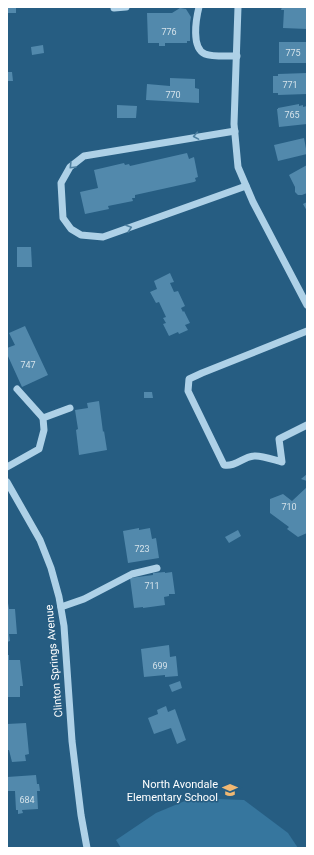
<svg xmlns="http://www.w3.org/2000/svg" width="314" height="855" viewBox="0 0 314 855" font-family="Roboto,sans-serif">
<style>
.green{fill:#36769e}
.building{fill:#5289ac}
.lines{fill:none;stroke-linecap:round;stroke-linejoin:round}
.minor{stroke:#aed1e7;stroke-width:7}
.oneway{stroke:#4f80a0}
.labels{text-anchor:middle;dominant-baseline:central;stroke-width:3;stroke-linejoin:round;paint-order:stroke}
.number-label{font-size:9px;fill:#d4e2ea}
.street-label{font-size:11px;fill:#fff;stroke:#265d82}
.poi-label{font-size:11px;fill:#fff;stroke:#265d82;text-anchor:end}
</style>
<rect width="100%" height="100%" fill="#265d82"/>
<polygon class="green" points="192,798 244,800 288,833 298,848 121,848 116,840 156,813"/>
<g class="building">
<rect x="7" y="7" width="9" height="6"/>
<polygon points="282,7 307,7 307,29 283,28 284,10 281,10"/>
<polygon points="180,8 186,9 191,17 190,23 190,41 187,41 187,43 165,43 165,46 159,46 159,43 148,43 147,13 172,13"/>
<rect x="279" y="42" width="28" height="21"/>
<polygon points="43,45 44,53 32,55 31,47"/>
<polygon points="7,72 12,72 13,81 7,81"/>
<polygon points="307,73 307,94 278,95 278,93 273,93 273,76 278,76 278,74"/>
<polygon points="170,78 195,79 195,88 199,89 199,103 146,100 147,84 170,86"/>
<polygon points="299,104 299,106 303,105 303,107 307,106 307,124 279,127 277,109 278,109 278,108"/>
<polygon points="117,105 137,106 136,118 117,118"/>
<polygon points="304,138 307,154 278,161 274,145"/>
<polygon points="187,153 189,159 194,157 198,177 195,178 196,181 194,182 135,195 135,198 132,198 133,201 108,206 109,209 85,214 80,192 98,188 94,170 124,163 125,165 129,164 130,166"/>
<polygon points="307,165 307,193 302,195 298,195 295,192 295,187 289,175"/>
<polygon points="307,202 307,211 303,204"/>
<polygon points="17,247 31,247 32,267 17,267"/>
<polygon points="170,273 174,282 170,283 174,292 178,291 185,306 181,308 183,312 184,311 190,323 185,325 188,330 179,334 178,332 169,336 163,324 166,323 163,318 166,317 159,302 156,303 150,292 157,289 154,281"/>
<polygon points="25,326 48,375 22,387 7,354 7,348 15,345 9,333"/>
<polygon points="144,392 152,392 153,398 144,398"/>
<polygon points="99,401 103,432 104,431 107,450 79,455 76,430 78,429 75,410 88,408 87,403"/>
<polygon points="307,474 307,481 301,479"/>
<polygon points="307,487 307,533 298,537 287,529 289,527 270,513 270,499 283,494 292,501"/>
<polygon points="139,528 139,530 150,528 152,539 156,538 159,558 128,563 123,531"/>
<polygon points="238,530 241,536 229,543 225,537"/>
<polygon points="165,572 165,573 172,572 175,594 169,594 169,596 164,597 165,605 143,608 143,607 134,608 130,578 153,575 153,573"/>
<polygon points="7,603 8,603 9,609 15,609 17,634 9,634 10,641 7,642"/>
<polygon points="169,645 170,657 176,656 178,676 165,677 165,675 144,677 141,649"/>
<polygon points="7,655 9,655 9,660 20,660 23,686 20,686 20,697 7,697"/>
<polygon points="180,681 182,688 172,692 169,685"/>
<polygon points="166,706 168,712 175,709 186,740 177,744 171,728 154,734 148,718 158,714 157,710"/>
<polygon points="26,723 29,754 25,755 26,761 12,762 9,750 7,750 7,724"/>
<polygon points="36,775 37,784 39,784 40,791 37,791 38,809 22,810 23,813 18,814 18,810 16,810 15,791 7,791 7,777"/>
</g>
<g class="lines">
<g class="minor">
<path d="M199,7C196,19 191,48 205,54C212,57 228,56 237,56"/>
<polyline points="238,7 234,124 238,167 253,202 307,305"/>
<polyline points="114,8 126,7"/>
<polyline points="235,131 84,156 70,167 61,183 63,218 71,229 81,235 103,237 246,186"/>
<path d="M307,331L202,373L189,379L188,391L224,465C236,467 242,457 254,456C261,455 274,460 282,462L279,439L307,425"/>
<polyline points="17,389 43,418"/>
<polyline points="7,467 39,449 44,430 43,418 70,408"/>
<polyline points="7,482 40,540 51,568 59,597 64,626 72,741 81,815 87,848"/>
<polyline points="61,607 84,599 132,574 157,568"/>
</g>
</g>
<defs><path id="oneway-chevron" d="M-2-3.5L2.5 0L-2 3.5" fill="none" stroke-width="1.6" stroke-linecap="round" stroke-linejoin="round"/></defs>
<g class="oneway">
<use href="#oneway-chevron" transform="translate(196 136) rotate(170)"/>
<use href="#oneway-chevron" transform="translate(72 166) rotate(134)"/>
<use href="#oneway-chevron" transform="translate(129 228) rotate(-19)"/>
</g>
<defs>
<g id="school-bare" transform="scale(1.2)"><path d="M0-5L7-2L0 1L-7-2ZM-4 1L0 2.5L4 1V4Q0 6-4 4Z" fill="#f0b873" stroke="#265d82" stroke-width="2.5" paint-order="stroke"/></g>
</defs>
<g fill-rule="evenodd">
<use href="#school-bare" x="230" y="790"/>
</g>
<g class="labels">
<g class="number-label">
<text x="169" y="32">776</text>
<text x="293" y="53">775</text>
<text x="290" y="85">771</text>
<text x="173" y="95">770</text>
<text x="292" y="115">765</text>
<text x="28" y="365">747</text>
<text x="289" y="507">710</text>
<text x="142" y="549">723</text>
<text x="152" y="586">711</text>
<text x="160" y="666">699</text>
<text x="27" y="800">684</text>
</g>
<g class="street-label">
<text transform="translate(54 661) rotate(-95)">Clinton Springs Avenue</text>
</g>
<g class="poi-label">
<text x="218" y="784">North Avondale<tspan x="218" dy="13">Elementary School</tspan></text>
</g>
</g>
<rect width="314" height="855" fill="none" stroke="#ffffff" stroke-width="16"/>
</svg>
